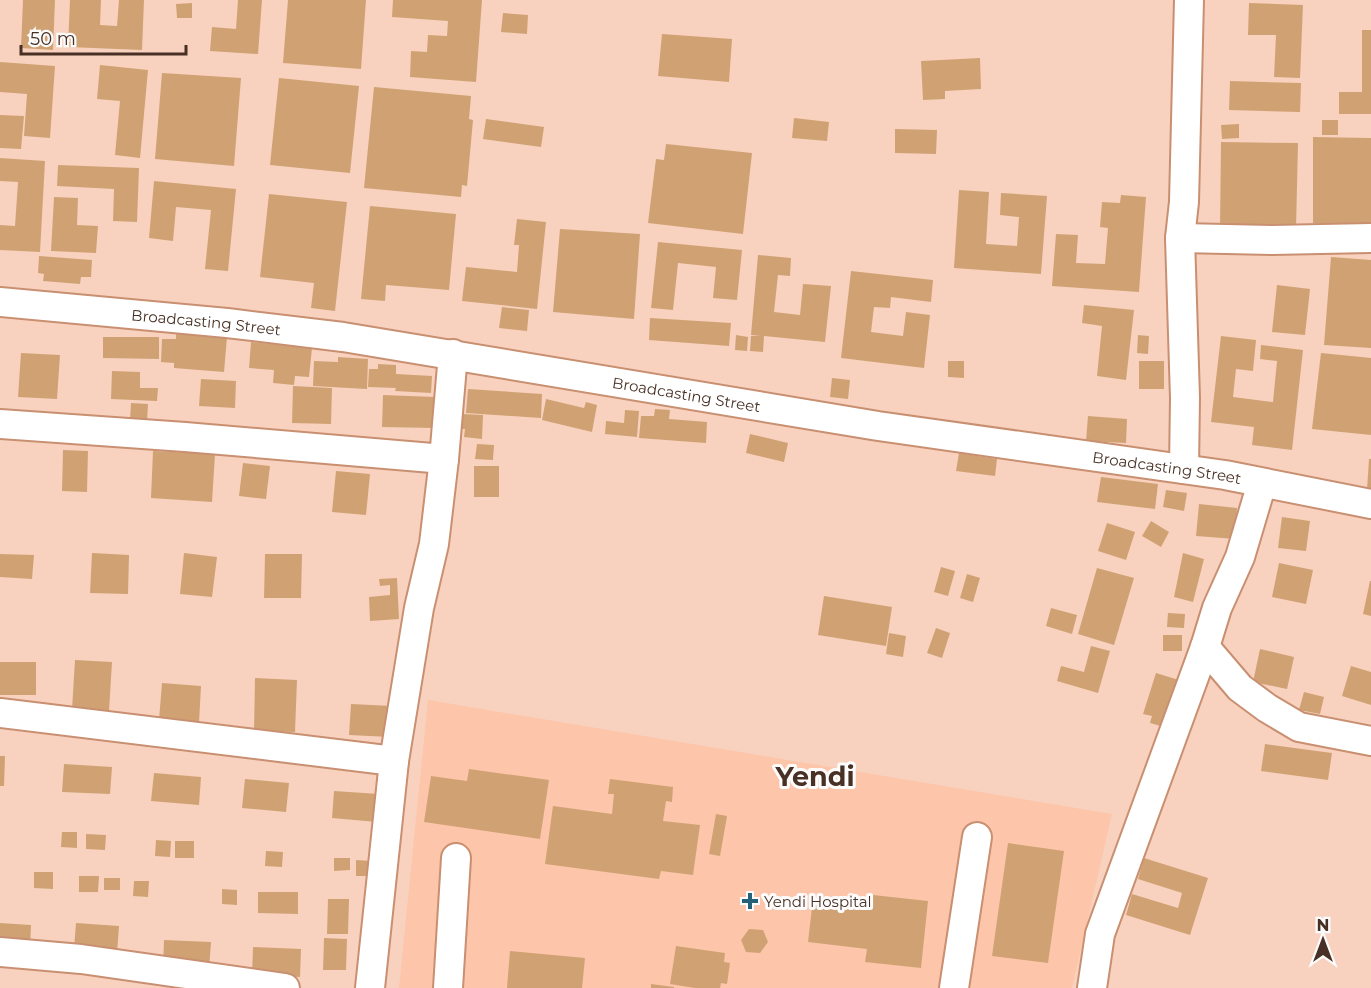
<svg xmlns="http://www.w3.org/2000/svg" width="1371" height="988" viewBox="0 0 1371 988" font-family="Montserrat,sans-serif">
<style>
.built{fill:#fdc5aa}
.building{fill:#d0a273}
.lines{fill:none;stroke-linecap:round;stroke-linejoin:round}
.minor-casing{stroke:#c98f71;stroke-width:32}
.minor{stroke:#fff;stroke-width:28}
.poi-dot{fill:#256179;stroke:#fcfcfc;stroke-width:2}
.labels{text-anchor:middle;dominant-baseline:central;stroke-width:6;stroke-linejoin:round;paint-order:stroke}
.street-label{font-size:15px;fill:#483024;stroke:#fcfcfc}
.poi-label{font-size:15px;fill:#483024;stroke:#fcfcfc;text-anchor:start}
.town-label{font-size:27px;font-weight:bold;fill:#483024;stroke:#fcfcfc}
</style>
<rect width="100%" height="100%" fill="#f8d2bf"/>
<polygon class="built" points="428,700 1112,814 1072,988 399,988"/>
<g class="building">
<polygon points="23,0 55,0 53,50 21,48"/>
<polygon points="70,0 101,0 100,25 117,26 119,0 144,0 142,50 68,47"/>
<polygon points="238,0 262,0 258,54 210,51 212,27 236,29"/>
<polygon points="288,0 366,0 361,69 283,63"/>
<polygon points="393,0 482,0 476,82 410,77 411,51 427,52 428,35 447,36 448,21 392,17"/>
<polygon points="192,3 192,18 177,18 176,4"/>
<polygon points="1249,3 1303,5 1300,78 1274,77 1276,35 1248,35"/>
<polygon points="503,13 528,15 527,34 501,32"/>
<polygon points="1362,30 1371,30 1371,114 1339,114 1339,92 1362,92"/>
<polygon points="662,34 732,39 729,82 658,76"/>
<polygon points="980,58 981,89 945,91 945,99 923,100 921,61"/>
<polygon points="0,62 55,66 50,138 24,136 27,94 0,92"/>
<polygon points="100,65 148,70 140,158 115,155 120,101 97,99"/>
<polygon points="162,73 241,78 234,166 155,159"/>
<polygon points="279,78 359,86 350,173 270,165"/>
<polygon points="1230,81 1301,83 1300,112 1229,110"/>
<polygon points="374,87 471,96 469,119 473,120 467,186 462,185 461,197 364,188"/>
<polygon points="0,115 24,116 21,149 0,148"/>
<polygon points="794,118 829,122 827,141 792,138"/>
<polygon points="486,119 544,127 541,147 483,139"/>
<rect x="1322" y="120" width="16" height="15"/>
<polygon points="1239,124 1239,138 1222,139 1221,125"/>
<polygon points="895,129 937,130 936,154 895,153"/>
<polygon points="1313,137 1371,138 1371,223 1313,223"/>
<polygon points="1221,142 1298,143 1296,229 1220,228"/>
<polygon points="666,144 752,153 743,234 648,223 656,159 664,160"/>
<polygon points="0,158 45,161 40,252 0,250 0,225 15,226 18,182 0,181"/>
<polygon points="58,165 139,168 137,222 113,221 114,189 57,186"/>
<polygon points="154,181 236,189 228,271 205,269 211,210 176,207 173,241 149,238"/>
<polygon points="959,190 989,192 986,244 1017,246 1019,217 1000,215 1001,193 1047,196 1041,274 954,268"/>
<polygon points="269,194 347,202 335,311 311,308 314,283 260,277"/>
<polygon points="1121,195 1146,197 1139,292 1052,286 1056,234 1078,235 1076,263 1105,264 1108,228 1100,227 1102,202 1120,203"/>
<polygon points="54,197 78,198 77,225 98,226 96,253 51,251"/>
<polygon points="370,206 456,214 449,290 386,285 385,301 361,299"/>
<polygon points="517,219 546,222 537,309 462,301 466,267 517,272 519,245 514,245"/>
<polygon points="560,229 640,234 634,319 553,312"/>
<polygon points="658,242 742,250 737,300 713,298 716,267 678,263 673,310 651,308"/>
<polygon points="758,255 791,258 790,276 778,275 774,312 800,315 803,284 831,286 825,342 764,336 763,352 750,351 751,336 760,336 751,335"/>
<polygon points="39,256 92,260 91,277 81,277 80,284 43,281 44,274 38,273"/>
<polygon points="1331,257 1371,260 1371,348 1324,345"/>
<polygon points="851,271 933,280 931,302 891,297 890,308 874,307 871,332 903,336 906,312 930,315 924,368 841,358"/>
<polygon points="1277,285 1310,289 1305,335 1272,332"/>
<polygon points="1084,305 1134,310 1126,380 1097,376 1102,326 1082,323"/>
<polygon points="502,307 529,310 527,331 499,328"/>
<polygon points="650,318 731,323 729,346 649,340"/>
<polygon points="176,333 227,337 224,372 174,368 174,363 161,362 162,339 176,339"/>
<polygon points="736,335 748,337 747,351 735,350"/>
<polygon points="1138,335 1149,336 1148,354 1137,353"/>
<polygon points="1221,336 1256,340 1253,371 1236,369 1233,397 1273,402 1277,361 1260,359 1261,345 1303,350 1292,450 1252,445 1254,427 1211,422"/>
<polygon points="103,337 159,337 159,359 103,358"/>
<polygon points="251,342 312,348 309,377 295,376 294,385 273,383 274,370 249,368"/>
<polygon points="21,353 60,355 57,399 18,397"/>
<polygon points="1321,353 1371,358 1371,435 1312,429"/>
<polygon points="338,357 368,359 367,389 313,386 314,361 338,362"/>
<polygon points="948,361 964,361 964,378 948,377"/>
<rect x="1139" y="361" width="25" height="28"/>
<polygon points="378,364 396,365 396,374 432,376 431,393 395,391 396,388 368,387 369,369 378,369"/>
<polygon points="112,371 140,372 140,388 158,388 157,401 111,399"/>
<polygon points="832,378 850,380 848,399 830,397"/>
<polygon points="201,379 236,381 235,408 199,406"/>
<polygon points="293,386 332,388 331,424 292,423"/>
<polygon points="468,389 542,394 541,418 466,413"/>
<polygon points="383,395 435,397 434,428 382,427"/>
<polygon points="546,399 584,408 586,402 597,405 592,432 542,420"/>
<polygon points="131,403 148,404 147,423 130,421"/>
<polygon points="655,409 670,410 669,419 707,422 706,443 639,438 641,416 654,416"/>
<polygon points="625,410 639,411 637,437 605,434 606,421 624,423"/>
<polygon points="462,414 483,415 482,439 464,437 465,429 461,429"/>
<polygon points="1088,416 1127,419 1126,443 1086,441"/>
<polygon points="750,434 788,443 784,462 746,453"/>
<polygon points="477,444 494,445 493,460 475,459"/>
<polygon points="63,450 88,451 87,492 62,491"/>
<polygon points="153,451 215,454 212,502 151,498"/>
<polygon points="959,453 997,459 995,476 956,471"/>
<polygon points="1369,459 1371,459 1371,490 1367,490"/>
<polygon points="243,463 270,466 266,499 239,496"/>
<rect x="474" y="466" width="25" height="31"/>
<polygon points="336,471 370,474 366,515 332,512"/>
<polygon points="1101,477 1158,484 1155,509 1097,502"/>
<polygon points="1166,490 1187,493 1184,511 1163,507"/>
<polygon points="1199,504 1237,508 1235,539 1196,536"/>
<polygon points="1282,517 1310,521 1306,551 1278,548"/>
<polygon points="1151,521 1169,532 1161,547 1142,536"/>
<polygon points="1107,523 1135,532 1126,560 1098,551"/>
<polygon points="92,553 129,555 128,594 90,593"/>
<polygon points="184,553 217,557 212,597 180,594"/>
<polygon points="1183,553 1204,559 1193,602 1174,597"/>
<polygon points="0,554 34,555 32,579 0,577"/>
<polygon points="265,554 302,554 301,598 264,598"/>
<polygon points="1279,563 1313,570 1306,604 1272,597"/>
<polygon points="941,567 955,571 948,596 934,592"/>
<polygon points="1097,568 1134,578 1114,645 1078,634"/>
<polygon points="967,574 980,578 973,602 960,598"/>
<polygon points="397,578 399,619 370,621 369,597 390,595 390,585 380,586 379,579"/>
<polygon points="1370,581 1371,581 1371,616 1363,614"/>
<polygon points="824,596 892,607 886,646 818,635"/>
<polygon points="1051,608 1077,615 1072,634 1046,626"/>
<polygon points="1168,613 1185,614 1184,628 1167,627"/>
<polygon points="936,628 950,633 942,658 927,653"/>
<polygon points="889,633 906,636 903,657 886,654"/>
<rect x="1163" y="635" width="19" height="16"/>
<polygon points="1091,646 1110,651 1098,693 1057,681 1061,666 1084,672"/>
<polygon points="1260,649 1294,657 1287,689 1253,682"/>
<polygon points="75,660 112,662 109,711 72,709"/>
<rect x="0" y="662" width="36" height="33"/>
<polygon points="1351,666 1371,672 1371,705 1342,696"/>
<polygon points="1156,673 1182,681 1168,728 1150,723 1152,716 1143,714"/>
<polygon points="255,678 297,680 295,732 254,731"/>
<polygon points="162,683 201,686 199,723 159,720"/>
<polygon points="1304,692 1324,697 1320,714 1299,710"/>
<polygon points="351,704 392,706 390,737 349,735"/>
<polygon points="1265,744 1332,753 1328,780 1261,771"/>
<polygon points="0,756 5,756 4,786 0,786"/>
<polygon points="64,764 112,767 110,794 62,792"/>
<polygon points="469,769 549,780 540,839 424,822 431,776 467,781"/>
<polygon points="154,773 201,777 199,805 151,801"/>
<polygon points="245,779 289,783 286,812 242,808"/>
<polygon points="610,779 673,787 672,802 666,801 663,821 700,825 693,875 661,871 659,879 545,864 553,806 612,814 614,794 608,794"/>
<polygon points="334,791 379,794 377,822 332,818"/>
<polygon points="716,814 727,816 720,856 709,854"/>
<polygon points="62,832 77,832 77,848 61,847"/>
<polygon points="86,834 106,835 105,850 86,849"/>
<polygon points="156,840 171,841 170,857 155,856"/>
<rect x="175" y="841" width="19" height="17"/>
<polygon points="1008,843 1064,851 1048,963 992,956"/>
<polygon points="266,851 283,852 282,867 265,866"/>
<polygon points="334,858 350,858 350,870 334,871"/>
<polygon points="1144,858 1208,878 1190,935 1126,915 1132,894 1178,908 1182,893 1138,879"/>
<polygon points="356,860 372,861 371,876 356,876"/>
<polygon points="34,872 53,872 53,889 34,888"/>
<polygon points="79,876 99,876 98,892 79,892"/>
<rect x="104" y="878" width="16" height="12"/>
<polygon points="134,881 149,881 148,897 133,896"/>
<polygon points="222,889 237,890 237,905 222,904"/>
<polygon points="258,892 298,892 298,914 258,913"/>
<polygon points="873,895 928,901 921,968 865,962 867,949 808,942 813,899 871,906"/>
<polygon points="328,899 349,899 348,934 327,934"/>
<polygon points="0,923 31,925 30,951 0,950"/>
<polygon points="76,923 119,926 117,953 74,949"/>
<polygon points="749,929 763,930 768,942 760,953 746,952 741,940"/>
<polygon points="324,938 347,939 346,970 323,970"/>
<polygon points="164,940 211,942 209,970 163,968"/>
<polygon points="676,946 725,953 724,962 730,963 727,984 721,983 720,988 695,988 670,984"/>
<polygon points="253,947 301,949 300,977 252,975"/>
<polygon points="510,951 585,958 582,988 507,988"/>
<polygon points="651,984 674,987 674,988 651,988"/>
</g>
<g class="lines">
<g class="minor-casing">
<g id="minor">
<polyline points="1180,238 1272,240 1371,238"/>
<path id="s1" d="M0,302L227,323L343,337L878,426L1225,475L1371,504"/>
<polyline points="0,424 185,437 444,459"/>
<polyline points="1184,469 1185,398 1180,238 1184,202 1189,0"/>
<polyline points="1205,647 1240,688 1267,708 1299,727 1371,741"/>
<polyline points="0,713 394,761"/>
<polyline points="0,952 81,959 285,988"/>
<polyline points="370,988 394,761 419,608 434,544 444,459 453,354"/>
<polyline points="448,988 456,858"/>
<polyline points="954,988 977,837"/>
<polyline points="1092,988 1100,934 1205,647 1217,608 1240,557 1262,483"/>
</g>
</g>
<use href="#minor" class="minor"/>
</g>
<path class="poi-dot" d="M747 892h6v6h6v6h-6v6h-6v-6h-6v-6h6z"/>
<g class="labels">
<g class="street-label">
<text stroke="none"><textPath href="#s1" startOffset="207">Broadcasting Street</textPath></text>
<text stroke="none"><textPath href="#s1" startOffset="693">Broadcasting Street</textPath></text>
<text stroke="none"><textPath href="#s1" startOffset="1179">Broadcasting Street</textPath></text>
</g>
<g class="poi-label">
<text x="764" y="901">Yendi Hospital</text>
</g>
<g class="town-label">
<text x="815" y="776">Yendi</text>
</g>
</g>
<g transform="translate(1323 940)" stroke="#fcfcfc" stroke-width="4.5" paint-order="stroke">
<path d="M0-4.5L10 22L0 15L-10 22Z" fill="#483024"/>
<text y="-9" font-size="16" font-weight="bold" text-anchor="middle" fill="#483024">N</text>
</g>
<path d="M21 45v9h165v-9" fill="none" stroke="#483024" stroke-width="3"/>
<text x="30" y="45" font-size="18" fill="#483024" stroke="#fcfcfc" stroke-width="4.5" paint-order="stroke">50 m</text>
</svg>
